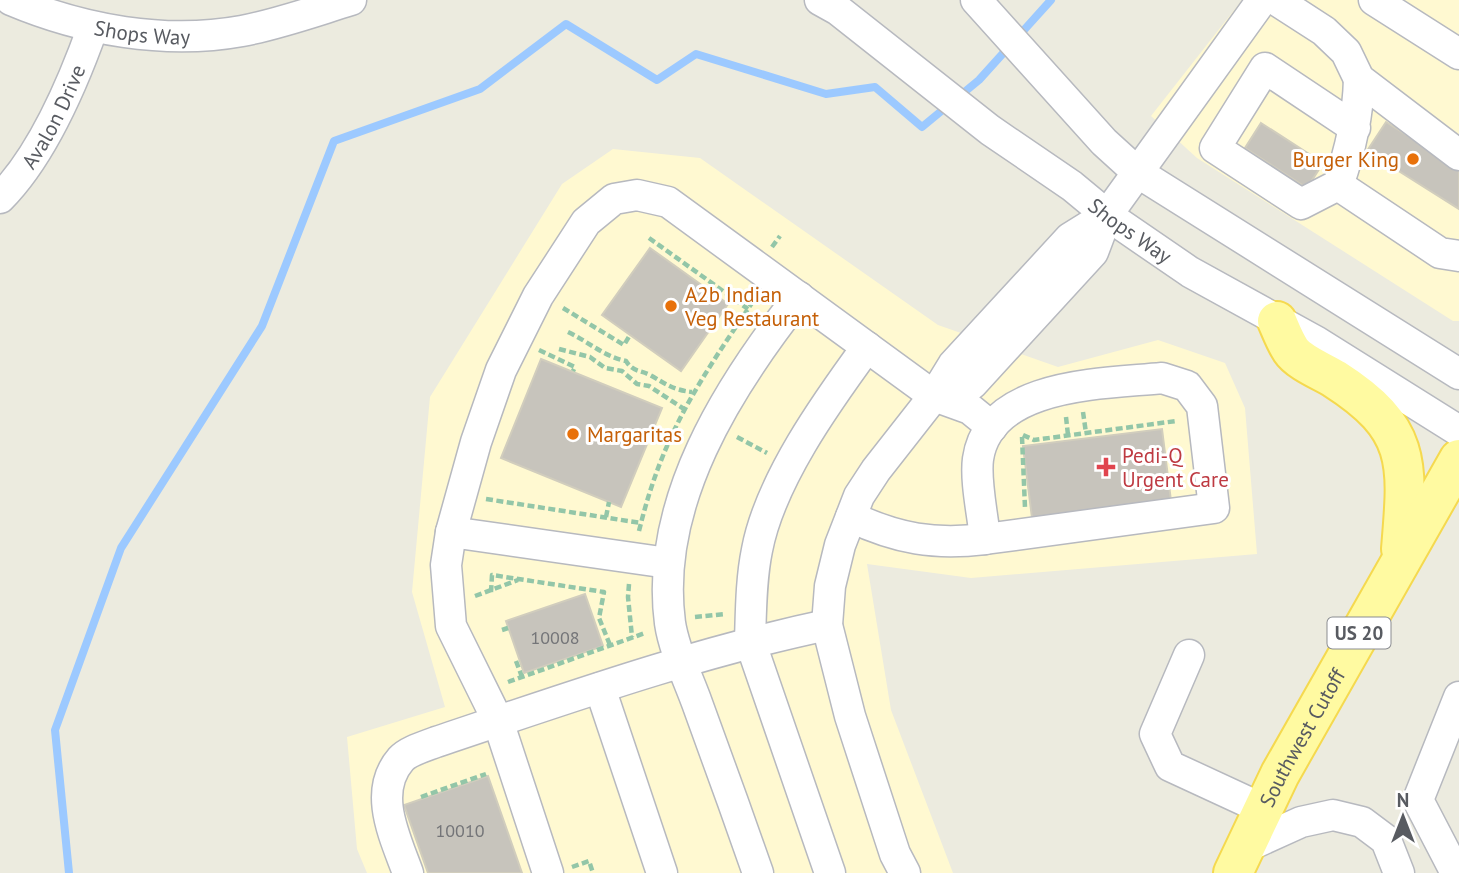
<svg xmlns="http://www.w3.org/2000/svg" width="1459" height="873" viewBox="0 0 1459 873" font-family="'PT Sans',sans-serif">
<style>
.commercial{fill:#fff9d1}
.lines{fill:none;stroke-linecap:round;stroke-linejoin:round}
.stream{stroke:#9cc9ff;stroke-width:8}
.building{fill:#c7c4bc;stroke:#d1cdbd;stroke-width:2}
.minor-casing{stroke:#b7b9bf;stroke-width:33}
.major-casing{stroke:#f5d94f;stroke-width:42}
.path{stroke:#93c6a8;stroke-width:4.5;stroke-dasharray:7 3.5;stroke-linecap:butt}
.minor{stroke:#fff;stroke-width:30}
.major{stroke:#fffaa1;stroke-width:38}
.food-dot{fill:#e8710a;stroke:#fff;stroke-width:2.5}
.health-dot{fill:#e0444e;stroke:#fff;stroke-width:2.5}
.labels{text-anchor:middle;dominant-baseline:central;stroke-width:6;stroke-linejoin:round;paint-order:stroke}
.number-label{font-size:18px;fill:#747578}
.shield{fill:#fff;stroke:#8a8c90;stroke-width:2}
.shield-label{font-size:19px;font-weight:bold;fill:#585b61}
.street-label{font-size:21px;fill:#585b61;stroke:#fff}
.food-label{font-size:21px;fill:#c56008;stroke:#fff;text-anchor:start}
.health-label{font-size:21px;fill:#be3a42;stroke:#fff;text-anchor:start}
</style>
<rect width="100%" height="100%" fill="#ecebdf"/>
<g class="commercial">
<polygon points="1242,0 1459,0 1459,321 1453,321 1197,158 1151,116"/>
<polygon points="613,149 700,158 938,325 1058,367 1158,340 1225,363 1245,408 1257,554 971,578 867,564 891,710 953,873 367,873 357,849 347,737 445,707 412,592 430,397 562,184"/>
</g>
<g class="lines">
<polyline class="stream" points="69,873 55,730 121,548 262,326 334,141 480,89 566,24 657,80 696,54 826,94 875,87 922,127 979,80 1051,0"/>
</g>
<g class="building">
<polygon points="1386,122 1459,168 1459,209 1367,151"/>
<polygon points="1261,123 1323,163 1307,188 1245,148"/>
<polygon points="650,248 728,304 681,371 602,315"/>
<polygon points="541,359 662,408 621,507 501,458"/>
<polygon points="1162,429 1171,501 1032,518 1023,446"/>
<polygon points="585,594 603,646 524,673 506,621"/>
<polygon points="488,776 522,873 428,873 404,805"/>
</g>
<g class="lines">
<g class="minor-casing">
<g id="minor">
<path id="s1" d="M11,0C82,30 165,45 242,31C279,24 315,11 351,0"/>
<path id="s2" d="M820,0L838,10L990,130L1072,186L1107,215L1190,272L1317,342L1459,431"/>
<polyline points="976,0 1104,142 1137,172 1459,374"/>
<polyline points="1276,0 1324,31 1346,52 1359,79 1459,155"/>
<polyline points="1374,0 1459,54"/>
<path d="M1355,128L1265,68L1215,148L1301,204L1338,185C1351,149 1358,117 1359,79"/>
<polyline points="1338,185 1440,253 1459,256"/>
<path id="s3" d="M0,198C43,155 73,83 93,27"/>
<path d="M1162,378L1187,386L1202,406L1214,508L985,539C983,516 975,481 978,459C989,382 1105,384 1162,378Z"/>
<polyline points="934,396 972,384 1093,252 1107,215 1262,0"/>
<path d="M851,517C898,539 934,545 985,539"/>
<polyline points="451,532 668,563"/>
<polyline points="1189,655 1155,734 1170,766 1263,809"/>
<polyline points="600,688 662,873"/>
<polyline points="1246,847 1301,822 1333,815 1362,822 1386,840 1399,873"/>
<path d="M408,873C395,837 372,792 401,759C408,751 426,746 436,742C565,699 694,653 827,625"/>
<polyline points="548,873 498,721 451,626 446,565 451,532 476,442 501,370 538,296 586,222 614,199 637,195 668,202 934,396 970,409 992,427"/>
<path d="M758,873C738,816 718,760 697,703C688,678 674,650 670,623C654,503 728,387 799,297"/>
<path d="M830,873L750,641C751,611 751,579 757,550C770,481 826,403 867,347"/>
<polyline points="905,873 895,854 850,716 827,625 830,586 840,545 859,496 876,470 934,396 953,365 1070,238 1107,215"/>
<polyline points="1456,873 1418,800 1459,697"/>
</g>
</g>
<g class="major-casing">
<g id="major">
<path d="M1277,321C1281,330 1285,341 1291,350C1299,362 1322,371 1335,379C1413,429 1408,464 1401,549"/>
<path id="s4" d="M1233,873L1280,774L1459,459"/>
</g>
</g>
<g class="path">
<polyline points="649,238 748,309"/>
<polyline points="772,247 780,236"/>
<polyline points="563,308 624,345 630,335"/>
<path d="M568,332C589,342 603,356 626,361C633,372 640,370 650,375C666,384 673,390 692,392"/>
<polyline points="559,349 590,357 605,368 622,371 637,384 649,386 684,409"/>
<polyline points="539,350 575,367 573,371"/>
<polyline points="1083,412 1086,433"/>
<polyline points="1066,417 1068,435"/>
<polyline points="1023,435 1034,440 1176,421"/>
<polyline points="737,437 767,453"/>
<polyline points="1022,437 1025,508"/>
<polyline points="486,499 641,523"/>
<polyline points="606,517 609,502"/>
<path d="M639,531C663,432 700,380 756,297"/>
<polyline points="629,584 628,597 632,637"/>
<polyline points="491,592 492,575 604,592 599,618 610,645"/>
<polyline points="475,596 518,580"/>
<polyline points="695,617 725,614"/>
<polyline points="502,630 508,628"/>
<polyline points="516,661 522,677"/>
<polyline points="508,682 645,633"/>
<polyline points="421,797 486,774"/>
<polyline points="572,867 589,861 593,873"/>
</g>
<use href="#minor" class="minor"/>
<use href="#major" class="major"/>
</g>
<g class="food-dot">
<circle cx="1413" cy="159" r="7"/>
<circle cx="671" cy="306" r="7"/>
<circle cx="573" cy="434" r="7"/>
</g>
<path class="health-dot" d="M1102.5 456.5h7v7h7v7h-7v7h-7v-7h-7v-7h7z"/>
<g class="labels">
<g class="number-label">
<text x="555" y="637">10008</text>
<text x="460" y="830">10010</text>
</g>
<rect class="shield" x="1327.5" y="617.5" width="63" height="31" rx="5"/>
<g class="shield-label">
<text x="1359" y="633">US 20</text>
</g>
<g class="street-label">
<text stroke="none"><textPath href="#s1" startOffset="136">Shops Way</textPath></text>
<text stroke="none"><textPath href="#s3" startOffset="98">Avalon Drive</textPath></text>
<text stroke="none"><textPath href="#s2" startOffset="387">Shops Way</textPath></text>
<text stroke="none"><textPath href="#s4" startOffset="152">Southwest Cutoff</textPath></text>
</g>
<g class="food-label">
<text x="1399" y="159" text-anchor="end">Burger King</text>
<text x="685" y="294">A2b Indian<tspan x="685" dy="24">Veg Restaurant</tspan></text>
<text x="587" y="434">Margaritas</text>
</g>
<g class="health-label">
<text x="1122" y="455">Pedi-Q<tspan x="1122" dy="24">Urgent Care</tspan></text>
</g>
</g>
<g transform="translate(1403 817)" stroke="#ffffff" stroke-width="5" paint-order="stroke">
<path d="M0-5L12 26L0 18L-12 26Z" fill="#585b61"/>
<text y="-10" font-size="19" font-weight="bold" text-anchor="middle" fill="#585b61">N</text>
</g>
</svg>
